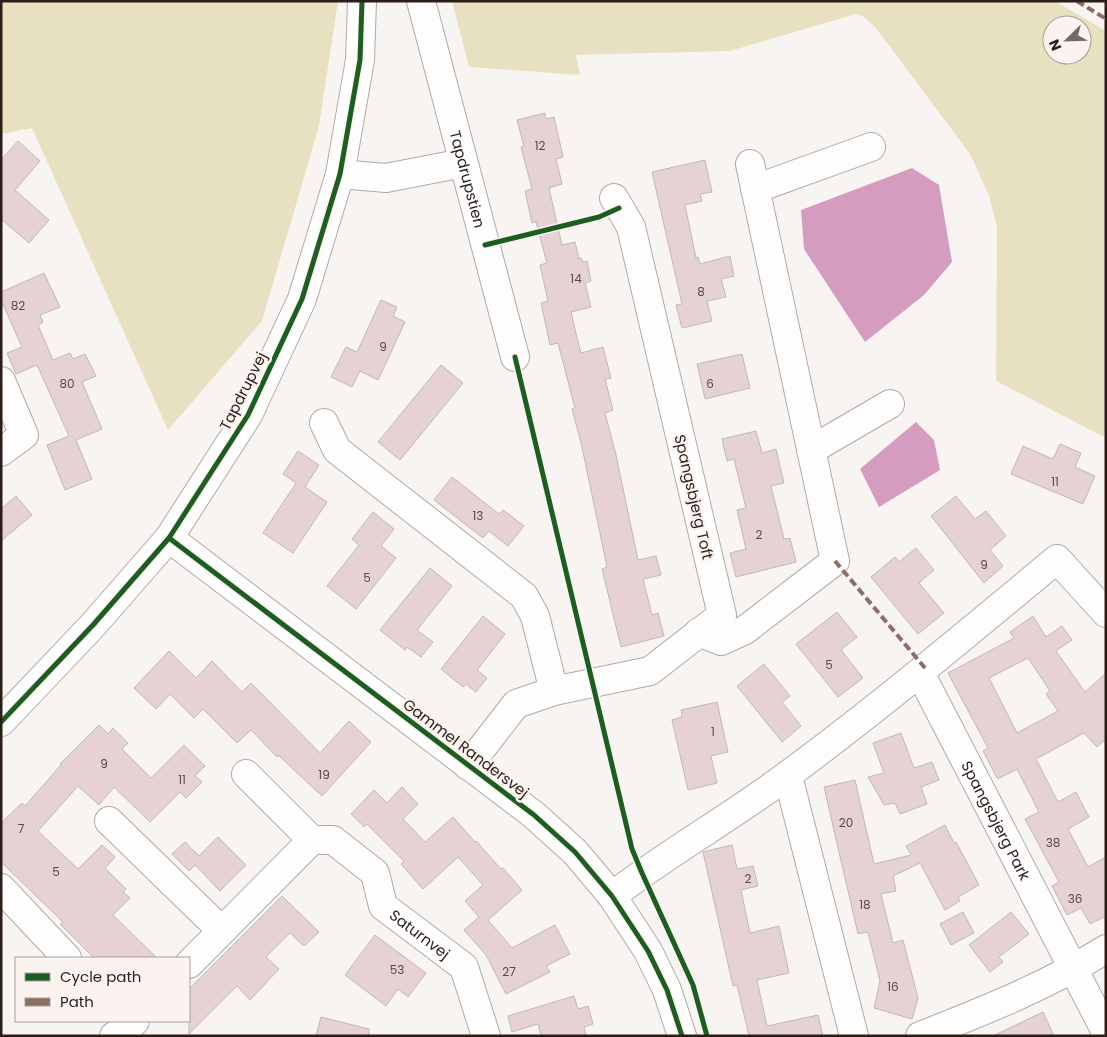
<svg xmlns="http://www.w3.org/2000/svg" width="1107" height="1037" viewBox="0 0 1107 1037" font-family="Poppins,sans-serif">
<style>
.green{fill:#e8e1c1;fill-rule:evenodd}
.water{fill:#d69cc0}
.building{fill:#e7d2d3;stroke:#c1b8b7;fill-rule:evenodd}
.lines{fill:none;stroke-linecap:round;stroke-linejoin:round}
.minor-casing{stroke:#b2a9a6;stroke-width:30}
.minor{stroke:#fefdfd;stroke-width:28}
.quiet{stroke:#8d6e63;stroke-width:4;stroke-dasharray:8 4;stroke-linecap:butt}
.cycleway-casing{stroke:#fbf3ef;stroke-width:8}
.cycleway{stroke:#1b5e20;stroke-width:5}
.labels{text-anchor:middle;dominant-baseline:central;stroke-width:5;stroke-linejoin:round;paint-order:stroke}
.number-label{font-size:12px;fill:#5a4a46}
.street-label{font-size:15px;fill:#2b1d17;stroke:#fbf3ef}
</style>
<rect width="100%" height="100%" fill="#f8f4f2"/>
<g class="green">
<polygon points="1,1 338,1 319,126 262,321 168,430 32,128 1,134"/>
<path d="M452,1H1055L1106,31V438L996,381L997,227L989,196L970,154L876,28L864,17L856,14L730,51L576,55L580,75L469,67ZM1052,25H1082V55H1052Z"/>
</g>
<g class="water">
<polygon points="912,168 939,185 952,262 924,295 865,342 804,249 801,210"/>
<polygon points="916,422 934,440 940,470 879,507 860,469"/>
</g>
<g class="building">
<polygon points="545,113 546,119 554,117 563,157 556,159 562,184 549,188 562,245 575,242 579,259 581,258 583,262 587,261 591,281 585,283 591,307 571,312 579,346 581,353 603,347 611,378 605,379 613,410 605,413 616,455 638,560 656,556 661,575 643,579 652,615 658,613 664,636 621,647 602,569 607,567 582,447 572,409 575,408 558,343 550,345 541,303 548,301 540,265 547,263 536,222 532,223 525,191 532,189 521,147 524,146 517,120"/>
<polygon points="18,141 40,161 15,190 49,220 29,243 1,219 1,160"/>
<polygon points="705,160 712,192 700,194 702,201 685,205 696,258 698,257 700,264 730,256 734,276 721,279 726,297 707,301 712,321 682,328 676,305 682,304 652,172"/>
<polygon points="44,273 60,307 40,315 43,322 38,325 53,360 70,353 73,359 85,354 96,376 82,382 102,429 76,440 92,479 65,490 47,445 69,436 37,365 16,374 7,353 22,347 1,300 1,292"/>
<polygon points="381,300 397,307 393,316 405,322 378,380 360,371 352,387 331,377 346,347 357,352"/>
<polygon points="742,354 750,388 705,399 697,364"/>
<polygon points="441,365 463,383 400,460 378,442"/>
<polygon points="756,431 762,453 776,449 784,483 771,486 784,539 790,538 796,562 736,577 730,553 746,549 737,510 746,508 734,459 727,461 722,439"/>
<polygon points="1060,444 1081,453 1075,467 1095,476 1083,504 1011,474 1023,446 1053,459"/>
<polygon points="298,451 319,465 305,487 327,502 293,553 263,533 296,483 283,474"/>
<polygon points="452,477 499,514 503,510 524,526 508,546 489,531 483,538 434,500"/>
<polygon points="16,496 32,515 1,541 1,509"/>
<polygon points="956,496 975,519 986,511 1006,536 990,550 1003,566 984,583 931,516"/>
<polygon points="373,512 394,529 381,546 396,558 356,609 327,586 359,545 352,539"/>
<polygon points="916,548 934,570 919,583 944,613 918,634 871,577 895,557 899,562"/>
<polygon points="430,568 452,586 417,630 433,642 421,657 407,647 405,650 380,630"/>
<polygon points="837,612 857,637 841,650 863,678 838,697 796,644"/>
<polygon points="483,616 505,634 477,670 487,678 476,692 466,684 463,687 441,669"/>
<path d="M1033,616L1046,637L1062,626L1072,640L1056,651L1085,692L1106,673V739L1097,747L1084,733L1036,759L1058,802L1076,792L1089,817L1068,829L1088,867L1106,857V916L1090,924L1081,908L1067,915L1052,886L1059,882L1025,819L1039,812L1017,769L1000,778H997L983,751L988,748L948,673L1014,638L1010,632ZM1028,658L1050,691L1046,694L1058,711L1017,733L989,678Z"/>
<polygon points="169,651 196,678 212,661 242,692 251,683 320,753 349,721 371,742 322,796 278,755 277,757 251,730 237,743 203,709 194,718 170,694 156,709 134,688"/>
<polygon points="764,664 790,696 782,702 801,726 782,742 737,686"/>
<polygon points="717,702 728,752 711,756 717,783 688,790 672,720 682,717 681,710"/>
<polygon points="99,725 108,734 113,728 128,743 122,749 151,778 184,745 205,766 195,776 202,782 186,798 180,792 150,822 114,787 99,805 78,786 38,831 78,869 102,845 115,857 105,868 126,889 123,892 130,898 113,915 157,958 94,958 60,924 63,922 1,862 1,823 22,803 25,806 61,765 60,764"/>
<polygon points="901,733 914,768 932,762 939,780 921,787 927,804 900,814 895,803 884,805 868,777 884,773 873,743"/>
<polygon points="855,780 874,864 911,855 906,846 945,825 954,843 956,842 979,885 958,897 960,901 945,910 920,863 893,876 896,891 881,894 893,943 903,940 918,998 912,1019 874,1008 880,981 868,932 858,934 824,787"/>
<polygon points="402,787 418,804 403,819 425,842 453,817 475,842 476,841 501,869 503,868 522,890 488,920 512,948 555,925 570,954 546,966 550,972 506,994 486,955 464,930 479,917 465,901 483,885 458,857 423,889 401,864 404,861 367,824 364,827 351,814 374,790 387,803"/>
<polygon points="218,837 246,865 220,891 195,865 189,871 172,854 185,842 199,856"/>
<polygon points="732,845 737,869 753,866 758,886 741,890 750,933 779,926 789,973 757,980 767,1026 818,1015 823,1036 749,1036 737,985 733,986 703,852"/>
<polygon points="282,896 319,932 304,946 290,933 266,957 279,969 250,1000 237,986 189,1034 189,989"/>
<polygon points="963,912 974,933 951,945 940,924"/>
<polygon points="1011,912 1029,934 999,957 1003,962 990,972 969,945"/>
<polygon points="375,935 426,973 408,997 398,989 386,1006 345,975"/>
<polygon points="574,996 578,1009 588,1006 593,1024 584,1027 586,1036 541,1036 538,1024 512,1032 508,1016"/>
<polygon points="1043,1012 1054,1036 993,1036"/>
<polygon points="321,1017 369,1029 369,1036 316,1036"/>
</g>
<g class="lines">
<g class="minor-casing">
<g id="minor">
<path id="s1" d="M421,1L515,357"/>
<polyline points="340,174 386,178 463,163"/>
<polyline points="755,189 871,147"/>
<polyline points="1,381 24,435 1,452"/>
<polyline points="324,423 337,450 524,596 535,616 554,691 516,704 468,766"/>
<polyline points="811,450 890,404"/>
<polyline points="169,538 534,815 575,852 612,896 648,951 667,990 682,1036"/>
<polyline points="699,632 721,641 745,630 835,561 750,164"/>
<path id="s2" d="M920,673L1106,1032"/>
<polyline points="554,691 650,671 722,615 631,227 614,198"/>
<polyline points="1,722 93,625 169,538 248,415 302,299 340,174 360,60 362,1"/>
<path id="s3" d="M246,774L312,840H333L375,873L383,906L464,967L486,1036"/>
<polyline points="788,776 854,1036"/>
<polyline points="109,821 221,930"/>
<polyline points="1,888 67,958"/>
<path d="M612,896C669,852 732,817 789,774C881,706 969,632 1057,559L1106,613"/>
<polyline points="189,964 312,840"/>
<polyline points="114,1036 130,1026 135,1021"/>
<path d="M920,1036C984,1011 1047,986 1106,949"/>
</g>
</g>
<use href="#minor" class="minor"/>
<g class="quiet">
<polyline points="1077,1 1106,19"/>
<polyline points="835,561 925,668"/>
</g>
<g class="cycleway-casing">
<g id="cycleway">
<polyline points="485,245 599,217 619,208"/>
<polyline points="515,357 632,849 642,873 693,985 707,1036"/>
<polyline points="169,538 534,815 575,852 612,896 648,951 667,990 682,1036"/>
<polyline points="1,722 93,625 169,538 248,415 302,299 340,174 360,60 362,1"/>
</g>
</g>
<use href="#cycleway" class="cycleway"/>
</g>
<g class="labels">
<g class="number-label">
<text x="540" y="145">12</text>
<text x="576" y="278">14</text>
<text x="701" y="291">8</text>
<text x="18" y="305">82</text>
<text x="383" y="346">9</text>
<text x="67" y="383">80</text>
<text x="710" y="383">6</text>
<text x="1055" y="481">11</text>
<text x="478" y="515">13</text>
<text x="759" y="534">2</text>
<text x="984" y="564">9</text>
<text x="367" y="577">5</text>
<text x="829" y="664">5</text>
<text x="713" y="731">1</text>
<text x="104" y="763">9</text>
<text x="324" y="774">19</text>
<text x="182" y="779">11</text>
<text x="846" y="822">20</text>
<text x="21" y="828">7</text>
<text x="1053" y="842">38</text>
<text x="56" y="871">5</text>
<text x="748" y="878">2</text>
<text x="1075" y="898">36</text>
<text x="865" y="904">18</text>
<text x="397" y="969">53</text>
<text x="509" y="971">27</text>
<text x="893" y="986">16</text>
</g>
<g class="street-label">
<text stroke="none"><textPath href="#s1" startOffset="184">Tapdrupstien</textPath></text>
<text transform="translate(243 391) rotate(-63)">Tapdrupvej</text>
<text transform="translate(694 497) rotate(77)">Spangsbjerg Toft</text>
<text transform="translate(466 748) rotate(37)">Gammel Randersvej</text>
<text stroke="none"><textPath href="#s2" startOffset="166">Spangsbjerg Park</textPath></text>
<text stroke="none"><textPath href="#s3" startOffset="248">Saturnvej</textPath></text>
</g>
</g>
<rect width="1107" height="1037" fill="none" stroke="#2b1d17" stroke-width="5"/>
<rect x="15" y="957" width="175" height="65" fill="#fbf3ef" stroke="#a89d99"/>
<rect x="25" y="973" width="25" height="8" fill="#1b5e20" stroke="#a89d99"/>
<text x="60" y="982" font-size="15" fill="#2b1d17">Cycle path</text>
<rect x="25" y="998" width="25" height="8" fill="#8d6e63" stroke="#a89d99"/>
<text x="60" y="1007" font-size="15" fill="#2b1d17">Path</text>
<g transform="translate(1067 40) rotate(247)"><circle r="24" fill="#fbf3ef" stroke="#a89d99"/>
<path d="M0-4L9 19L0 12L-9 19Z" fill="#736864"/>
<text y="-8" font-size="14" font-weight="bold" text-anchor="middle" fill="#2b1d17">N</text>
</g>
</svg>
